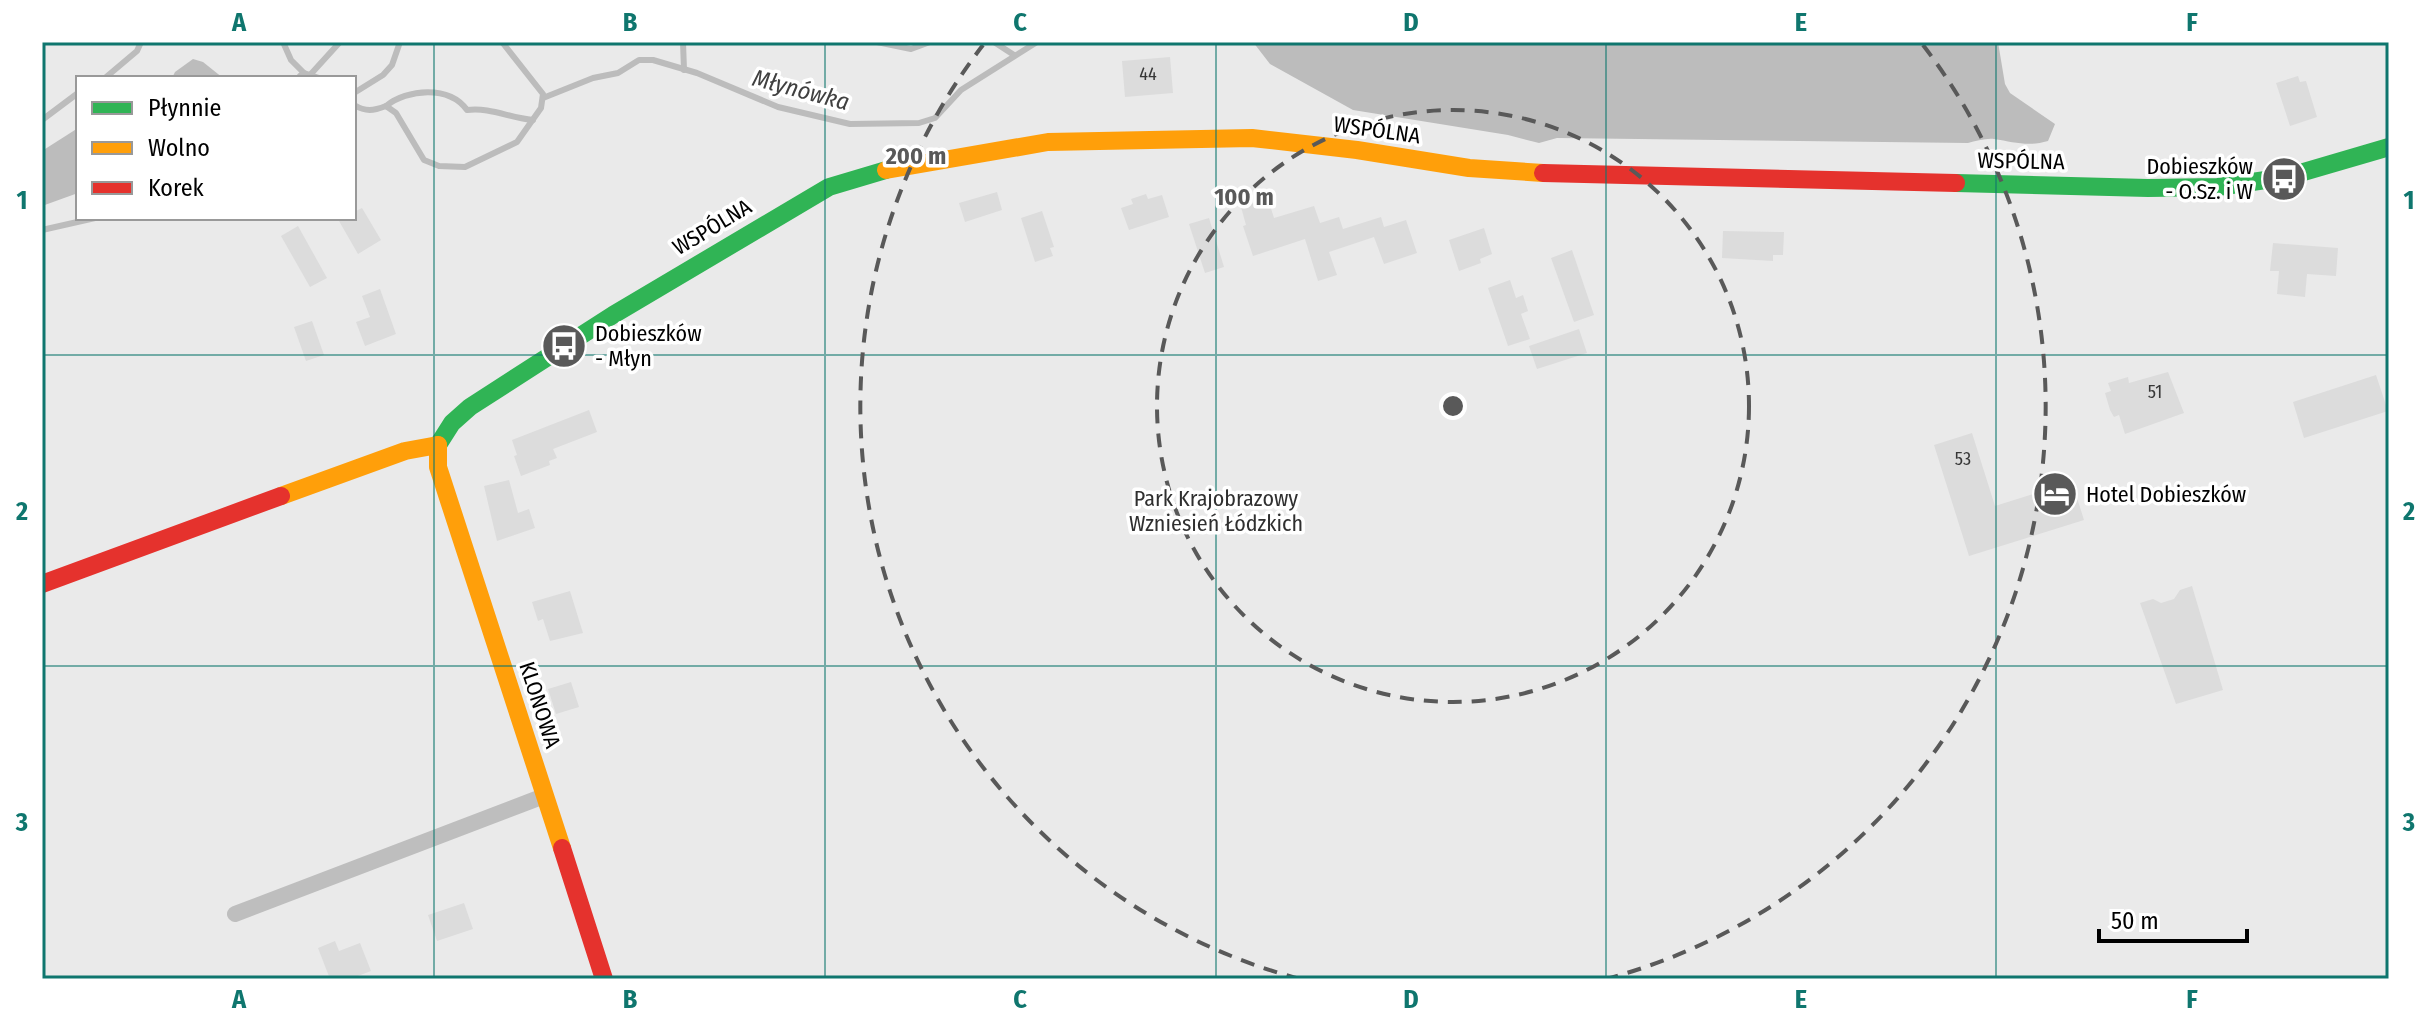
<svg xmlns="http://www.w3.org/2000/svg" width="2431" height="1021" viewBox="0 0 2431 1021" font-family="'Fira Sans Condensed',sans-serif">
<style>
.green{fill:#eaeaea;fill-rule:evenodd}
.water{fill:#bcbcbc}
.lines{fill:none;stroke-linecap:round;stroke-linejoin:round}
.stream{stroke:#bcbcbc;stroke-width:6}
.building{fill:#dcdcdc}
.street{stroke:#bebebe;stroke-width:16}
.fast{stroke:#30b455;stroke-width:18}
.slow{stroke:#ff9f0a;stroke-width:18}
.jam{stroke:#e5322d;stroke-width:18}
.grid{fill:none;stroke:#0f766e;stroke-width:2;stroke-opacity:0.55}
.ring{fill:none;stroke:#595959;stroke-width:4;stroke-dasharray:14 10}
.labels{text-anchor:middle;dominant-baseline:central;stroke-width:7;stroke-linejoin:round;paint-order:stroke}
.number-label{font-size:18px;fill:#373737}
.street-label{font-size:22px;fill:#000;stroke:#fff}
.poi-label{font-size:22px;fill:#000;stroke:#fff;text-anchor:start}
.park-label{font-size:22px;fill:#2f2f2f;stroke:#fff}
.water-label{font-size:24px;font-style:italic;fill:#404040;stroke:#fff}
.centre{fill:#595959;stroke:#fff;stroke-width:4}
.ring-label{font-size:24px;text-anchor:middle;font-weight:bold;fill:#595959;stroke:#fff;stroke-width:7;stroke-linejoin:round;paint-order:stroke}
.neatline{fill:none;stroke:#0f766e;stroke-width:3}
.grid-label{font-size:26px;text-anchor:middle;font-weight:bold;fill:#0f766e}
</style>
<rect width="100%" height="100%" fill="#fff"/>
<path class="green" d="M42,42H2389V979H42ZM78,78H354V218H78Z"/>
<g class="water">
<path d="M1253,42H1998L2005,84L2010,93L2055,124L2048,141C2028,147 2014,142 1994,139C1986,138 1976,141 1968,143L1557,138L1539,143L1508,135L1353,110L1270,64Z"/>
<polygon points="193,59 203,62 223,78 172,78 175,72"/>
<polygon points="78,128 78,193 42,206 42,151"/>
</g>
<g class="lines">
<g class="stream">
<polyline points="283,42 291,60 304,73"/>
<polyline points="683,42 684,70"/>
<polyline points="877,42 911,49 930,42"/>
<polyline points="994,42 1014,55"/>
<polyline points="310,75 340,42"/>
<polyline points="300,76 304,73 319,78"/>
<polyline points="105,78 137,51 141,42"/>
<polyline points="354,93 383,75 392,65 400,42"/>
<polyline points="543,98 593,78 618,73 639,60 653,60 697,73 778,107 850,124 919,123 935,118 961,90 1037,42"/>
<path d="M354,105C366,112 373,111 386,106L396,113L424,160L439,166L465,167L517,142L541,108L543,94L502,42"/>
<path d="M386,106C407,89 449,85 467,110C490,107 510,118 533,120"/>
<polyline points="42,120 78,93"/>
<polyline points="42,230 95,218"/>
</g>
</g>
<g class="building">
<polygon points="1170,57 1173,93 1125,97 1122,61"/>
<polygon points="2298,76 2300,82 2306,81 2317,117 2290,126 2276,83"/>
<polygon points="997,192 1002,210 965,222 959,203"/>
<polygon points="1146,194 1148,199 1162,195 1169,217 1129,230 1121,208 1133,204 1131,199"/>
<polygon points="1268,199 1274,218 1314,206 1320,223 1339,217 1343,229 1381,217 1384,227 1406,220 1417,253 1384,264 1374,237 1329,252 1337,275 1318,281 1305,239 1253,256 1243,226 1246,225 1241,207"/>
<polygon points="362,208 381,240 358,254 339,221 344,218 354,218 354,212"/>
<polygon points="1042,211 1054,247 1050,248 1053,256 1035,262 1021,218"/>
<polygon points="1209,218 1224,267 1205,273 1189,224"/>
<polygon points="298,226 327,278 310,287 281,236"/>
<polygon points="1484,228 1492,254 1480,259 1481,263 1459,271 1449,240"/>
<polygon points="1723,231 1784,232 1783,255 1773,255 1773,261 1722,258"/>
<polygon points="2273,243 2338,248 2336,276 2307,274 2305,297 2277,294 2279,271 2270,271"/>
<polygon points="1572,250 1594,315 1574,322 1551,258"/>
<polygon points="1510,280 1516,298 1523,295 1528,311 1521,314 1530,339 1508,346 1488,288"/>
<polygon points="380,289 396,334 365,346 356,322 370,317 362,296"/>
<polygon points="312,321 324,355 306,361 294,327"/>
<polygon points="1579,329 1587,353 1537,369 1529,346"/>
<polygon points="2168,372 2184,413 2125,434 2119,415 2114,417 2110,410 2105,393 2111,391 2108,383 2128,377 2129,383"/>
<polygon points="2376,375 2388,411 2304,438 2293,402"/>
<polygon points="589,410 597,432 553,449 557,458 549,461 550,465 521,476 514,456 517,455 512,440"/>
<polygon points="1972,433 1995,506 2072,482 2084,520 1969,556 1934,445"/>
<polygon points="509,480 518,513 529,509 535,528 497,541 484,486"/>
<polygon points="2192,586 2223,690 2176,704 2140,603 2153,599 2161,603 2174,599 2180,590"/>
<polygon points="570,591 583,633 550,641 543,619 538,621 532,602"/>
<polygon points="571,682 579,707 556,714 548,689"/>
<polygon points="464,903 473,929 437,941 428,915"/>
<polygon points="335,941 339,951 360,943 371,971 350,979 330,979 318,948"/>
</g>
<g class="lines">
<polyline class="street" points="235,914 544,796"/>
<g class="fast">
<polyline points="1956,183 2148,188 2218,187 2286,177 2389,147"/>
<polyline points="438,445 452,423 470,407 613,315 829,187 886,170"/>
</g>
<g class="slow">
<polyline points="886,170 1048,142 1252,138 1357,150 1469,168 1543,173"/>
<polyline points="438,445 438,467 562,848"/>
<polyline points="281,496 405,451 438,445"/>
</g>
<g class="jam">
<polyline points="1543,173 1956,183"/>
<polyline points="42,584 281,496"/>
<polyline points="562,848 604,979"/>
</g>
</g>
<path class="grid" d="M434,42V979M825,42V979M1216,42V979M1606,42V979M1996,42V979M42,355H2389M42,666H2389"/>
<g class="ring">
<circle cx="1453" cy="406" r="296"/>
<path d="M1300 979A593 593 0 0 1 983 45M1923 45A593 593 0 0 1 1606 979"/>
</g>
<defs>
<g id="bus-disc" transform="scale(2.3)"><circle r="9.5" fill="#595959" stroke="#fff"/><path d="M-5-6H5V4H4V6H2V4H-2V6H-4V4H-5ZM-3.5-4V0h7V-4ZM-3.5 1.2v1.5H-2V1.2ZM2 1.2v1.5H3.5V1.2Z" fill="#fff"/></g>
<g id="hotel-disc" transform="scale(2.3)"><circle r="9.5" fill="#595959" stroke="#fff"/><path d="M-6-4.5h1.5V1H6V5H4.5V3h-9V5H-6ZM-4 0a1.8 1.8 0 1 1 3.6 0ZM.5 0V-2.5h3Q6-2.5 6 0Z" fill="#fff"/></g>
</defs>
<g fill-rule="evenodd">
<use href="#bus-disc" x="2284" y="179"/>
<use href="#bus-disc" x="564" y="346"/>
<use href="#hotel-disc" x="2055" y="494"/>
</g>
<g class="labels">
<g class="number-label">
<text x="1148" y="74">44</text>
<text x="2155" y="392">51</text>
<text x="1963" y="459">53</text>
</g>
<g class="street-label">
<text transform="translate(1377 130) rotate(8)">WSPÓLNA</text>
<text transform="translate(2021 161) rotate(1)">WSPÓLNA</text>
<text transform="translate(712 227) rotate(-31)">WSPÓLNA</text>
<text transform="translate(540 705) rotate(72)">KLONOWA</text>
</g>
<g class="poi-label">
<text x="2253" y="166" text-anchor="end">Dobieszków<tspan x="2253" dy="25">- O.Sz. i W</tspan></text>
<text x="595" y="333">Dobieszków<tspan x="595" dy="25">- Młyn</tspan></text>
<text x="2086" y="494">Hotel Dobieszków</text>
</g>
<g class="park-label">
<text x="1216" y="498">Park Krajobrazowy<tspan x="1216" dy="25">Wzniesień Łódzkich</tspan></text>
</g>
<g class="water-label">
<text transform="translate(801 90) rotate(15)">Młynówka</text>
</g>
</g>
<circle cx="1453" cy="406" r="12" class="centre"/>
<g class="ring-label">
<text x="916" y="164">200 m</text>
<text x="1244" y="205">100 m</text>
</g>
<rect width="2431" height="1021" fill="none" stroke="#ffffff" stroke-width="88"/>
<rect x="76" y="76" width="280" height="144" fill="#ffffff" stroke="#999999" stroke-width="2"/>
<rect x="92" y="102" width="40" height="12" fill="#30b455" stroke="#999999" stroke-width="2"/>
<text x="148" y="116" font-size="24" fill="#000000">Płynnie</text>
<rect x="92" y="142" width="40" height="12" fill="#ff9f0a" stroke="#999999" stroke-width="2"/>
<text x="148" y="156" font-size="24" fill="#000000">Wolno</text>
<rect x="92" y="182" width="40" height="12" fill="#e5322d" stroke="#999999" stroke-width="2"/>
<text x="148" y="196" font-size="24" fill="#000000">Korek</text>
<path d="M2099 929v12h148v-12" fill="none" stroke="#000000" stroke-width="4"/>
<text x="2111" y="929" font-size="24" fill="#000000" stroke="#ffffff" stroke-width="6" paint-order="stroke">50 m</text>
<rect x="44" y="44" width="2343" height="933" class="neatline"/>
<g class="grid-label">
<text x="239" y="31">A</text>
<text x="630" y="31">B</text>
<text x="1020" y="31">C</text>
<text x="1411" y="31">D</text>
<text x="1801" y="31">E</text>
<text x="2192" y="31">F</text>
<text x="22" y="209">1</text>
<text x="2409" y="209">1</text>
<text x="22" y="520">2</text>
<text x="2409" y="520">2</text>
<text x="22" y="831">3</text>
<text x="2409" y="831">3</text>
<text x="239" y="1008">A</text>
<text x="630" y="1008">B</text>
<text x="1020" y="1008">C</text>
<text x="1411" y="1008">D</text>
<text x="1801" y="1008">E</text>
<text x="2192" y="1008">F</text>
</g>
</svg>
